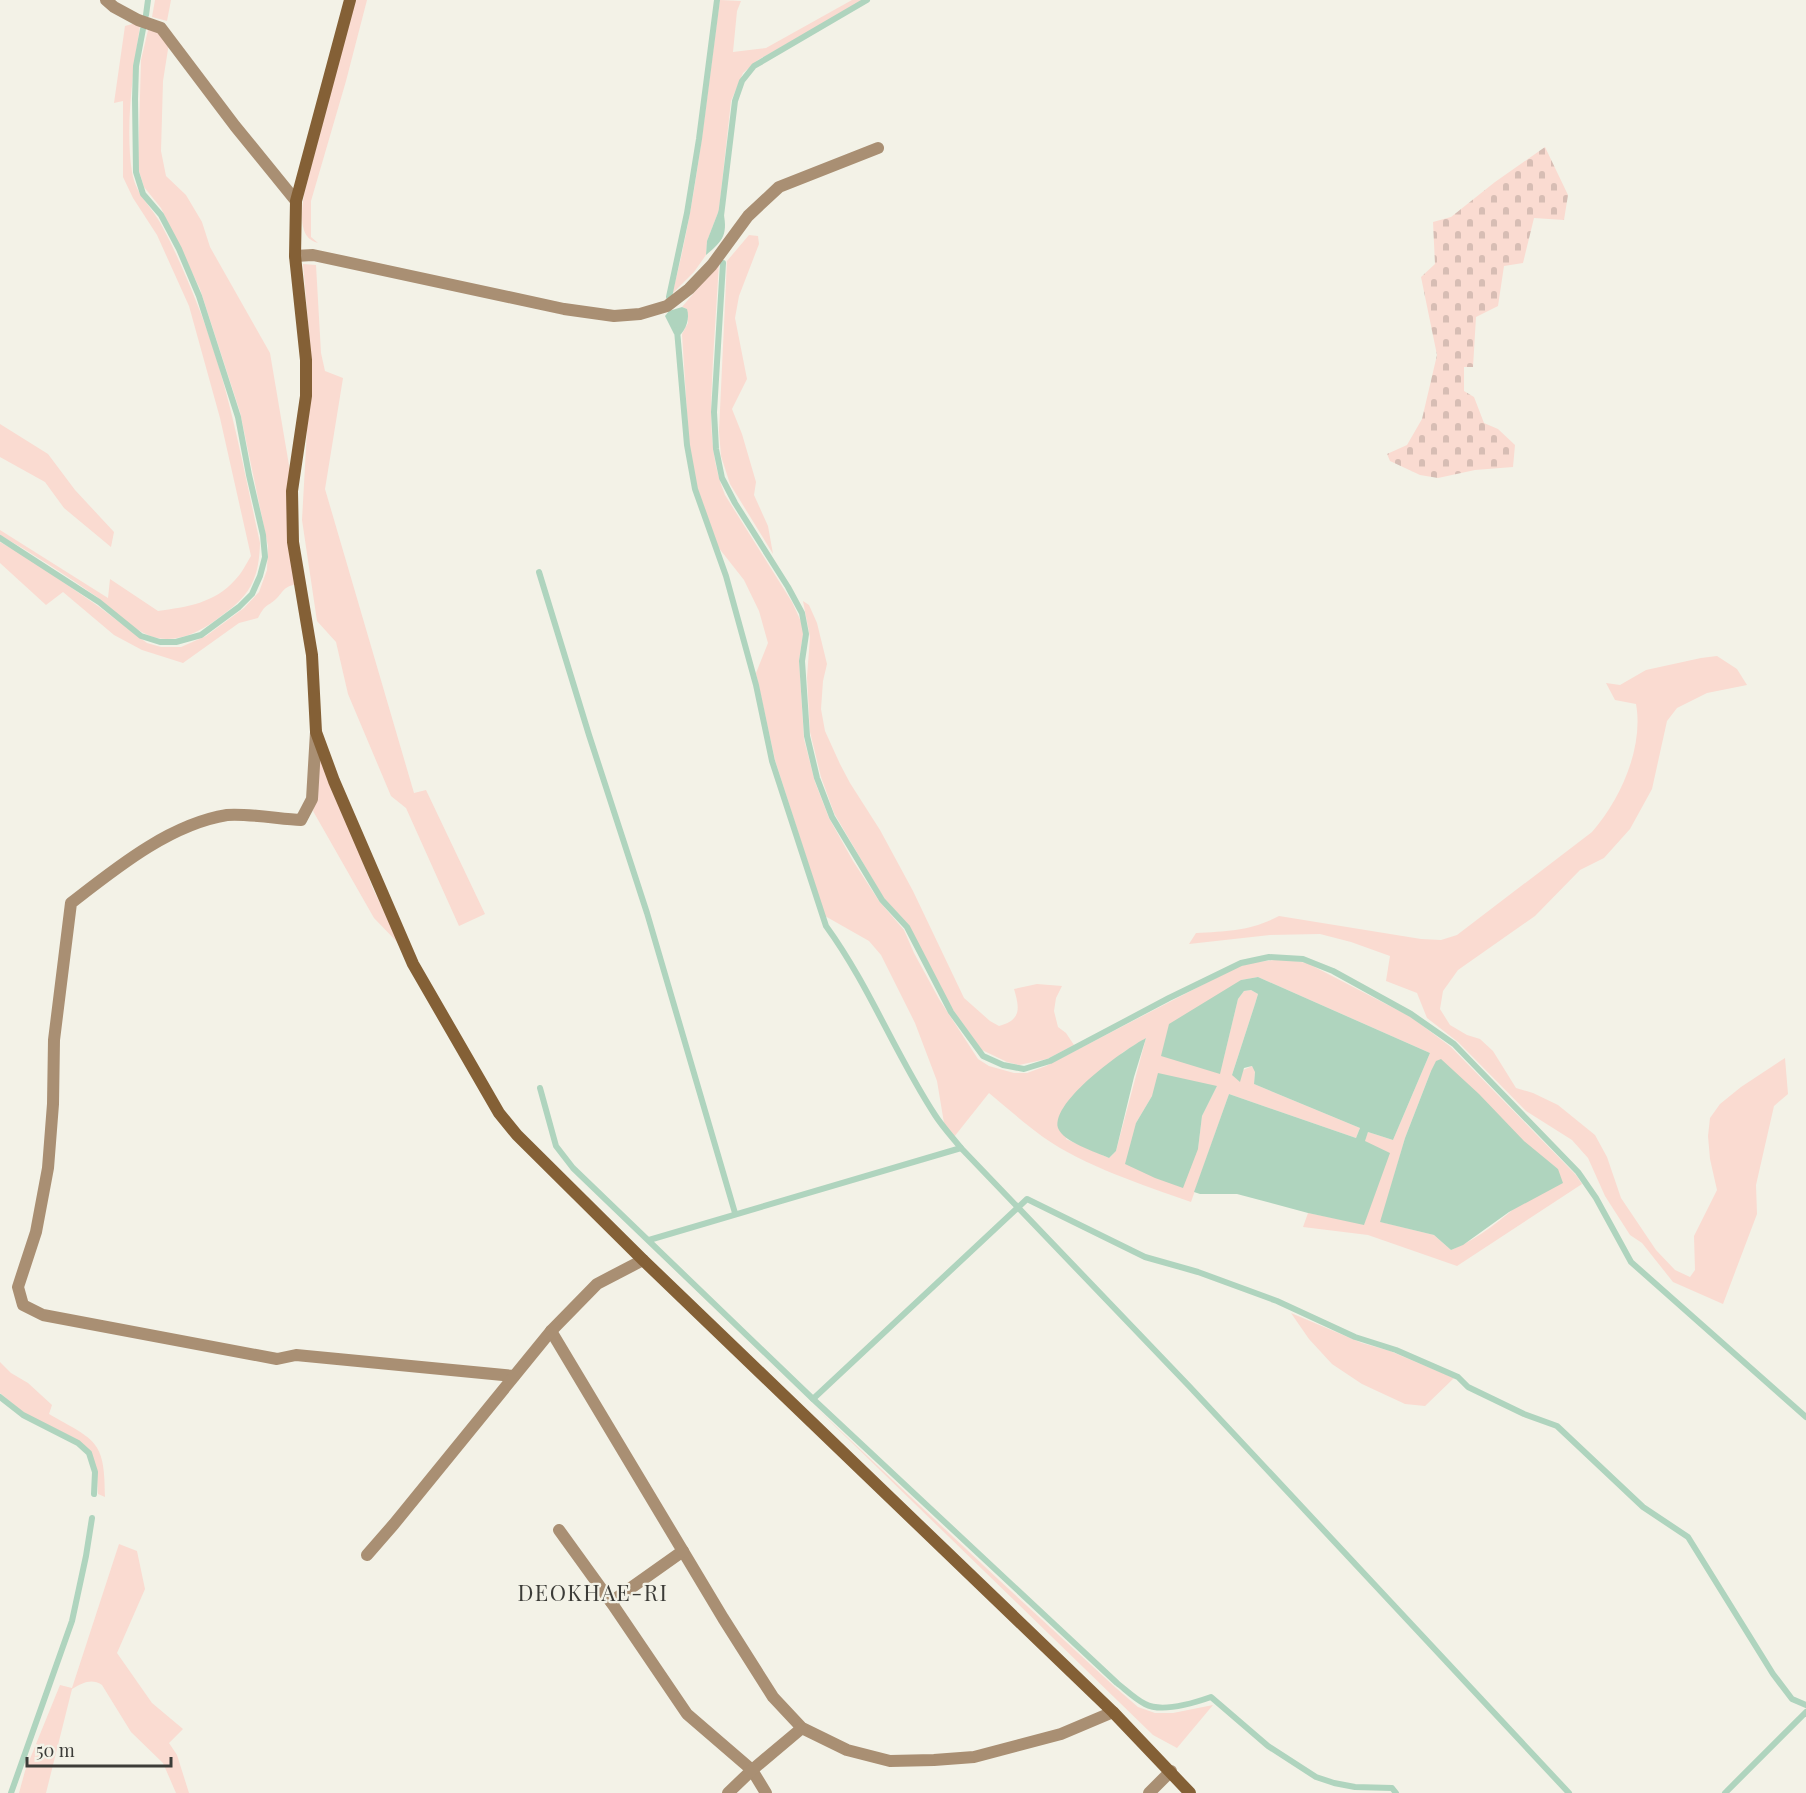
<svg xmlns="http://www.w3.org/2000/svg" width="1806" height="1793" viewBox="0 0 1806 1793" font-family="'Playfair Display',serif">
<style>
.grass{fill:#fadbd1;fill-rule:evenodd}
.cemetery{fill:url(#cemetery-stones)}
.water{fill:#afd4be}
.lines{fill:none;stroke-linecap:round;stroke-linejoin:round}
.stream{stroke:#afd4be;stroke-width:6}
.street{stroke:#a98f73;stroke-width:12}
.secondary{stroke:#846036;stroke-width:12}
.labels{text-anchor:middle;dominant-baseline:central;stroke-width:4.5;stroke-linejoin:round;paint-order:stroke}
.quarter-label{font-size:22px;letter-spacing:1.5px;fill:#3c3c38;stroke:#f3f2e7}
</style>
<defs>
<pattern id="cemetery-stones" width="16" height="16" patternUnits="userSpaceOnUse" patternTransform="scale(1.5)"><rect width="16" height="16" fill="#fadbd1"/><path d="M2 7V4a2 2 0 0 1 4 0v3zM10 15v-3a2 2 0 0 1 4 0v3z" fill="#d7bdb4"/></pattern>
</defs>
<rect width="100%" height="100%" fill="#f3f2e7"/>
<g class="grass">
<polygon points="155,0 171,0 167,21 152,17"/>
<path d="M355,0H367L346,81L311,201V237L318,243C297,238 302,210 304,194Z"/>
<path d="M720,0L741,1L737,11L733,52L766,48L852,0H864L758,60L743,73L731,101L719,210L707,241L706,255L694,272L672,294C698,198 706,98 720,0Z"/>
<path d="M136,23L140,26C133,70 125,127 132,172C136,196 152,206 162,226C175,250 186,276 196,301C228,379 242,462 260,543C259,579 250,596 221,616C206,628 187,639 167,639C158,639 148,636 140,631C125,622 111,608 97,597C66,575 33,554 0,535V530L108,598L110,579L158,611C187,607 215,603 235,580C242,573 246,564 251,556L220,418L189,306L157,235L133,198L123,177V101L114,103L125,26Z"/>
<path d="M149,26L159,31L169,43L163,81L161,151L166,176L186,195L202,222L210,247L270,353L291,477L296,584C282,588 285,590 276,599C266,608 266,603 258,618L239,623L183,663L142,650L114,635L63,592L46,605L0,563V542L28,558L98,606L147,643L161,647H181L206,636L244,608L259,592L267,570L268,546L240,412L200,289L161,208L144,187L138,168L141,60Z"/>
<polygon points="749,235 758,236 759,244 739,296 735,318 747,379 732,409 742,434 756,482 754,495 768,526 773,554 730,484 721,456 719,431 727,261"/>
<path d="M719,263C717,295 715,327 713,359C711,406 707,451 725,495L792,602L804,628L799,660L804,739L815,782L829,818L853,861L879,901L904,930L914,953L939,999L978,1059L989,1066L1014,1073H1027L1046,1066L1235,968L1249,963L1283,959L1307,963L1411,1017L1451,1047L1576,1175L1582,1184L1457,1266L1368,1235L1303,1227L1308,1213L1364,1224L1389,1153L1364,1142L1368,1132L1393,1140L1430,1053L1258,977L1241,980L1220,1073L1238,999L1244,991L1251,990L1258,994L1255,1004L1232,1075L1252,1066L1255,1071L1254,1084L1360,1128L1356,1138L1229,1094L1191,1202C1143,1185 1084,1166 1043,1137C1024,1123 1007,1108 989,1093L954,1137L944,1123L937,1081L915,1023L881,955L869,941L825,916L775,760L756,673L768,643L759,611L744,580L718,547L697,487L689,444L682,334L688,323L687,309L682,307ZM1146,1038L1116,1151L1109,1158L1066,1139L1122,1053ZM1431,1071L1558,1169C1525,1198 1492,1233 1451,1250L1434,1235L1381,1222L1405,1138ZM1217,1086L1202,1116L1198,1149L1136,1123L1152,1096Z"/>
<polygon points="303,264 316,265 321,353 325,371 343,378 325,489 414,793 426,790 485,914 459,926 406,808 391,796 348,694 336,642 317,621 302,520 311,357"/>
<polygon points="0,424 48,454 75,490 114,532 111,547 64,508 45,482 0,457"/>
<path d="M803,601L809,605L817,623L827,664L823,681L821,709L825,731L840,764L850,783L880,830L913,891L964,998L990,1021L999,1026C1021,1020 1020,1009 1014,989L1037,984L1062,986L1056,998L1054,1011L1058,1027L1066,1033L1074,1045L1047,1059L1019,1065L1007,1062L982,1050L953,1010L908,924L883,897L834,813L821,777L810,732L807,677L810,637Z"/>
<path d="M1717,656L1737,669L1747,685L1707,693L1677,708L1667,721L1652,789L1630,829L1604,858L1580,870L1535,916L1458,970L1443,991L1440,1009L1450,1025L1467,1035L1480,1039L1493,1051L1516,1088L1533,1093L1558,1105L1595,1135L1607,1157L1621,1198L1656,1250L1675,1270L1690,1277L1695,1270L1694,1236L1717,1190L1710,1159L1708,1136L1710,1118L1720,1104L1741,1087L1785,1058L1788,1094L1774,1106L1756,1185L1757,1214L1723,1304L1673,1282L1642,1243L1630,1235L1605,1196L1588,1158L1572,1140L1526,1111L1458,1042L1427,1018L1417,993L1386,981L1390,956L1351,942L1320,934L1270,935L1189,944L1196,933C1228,931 1250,931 1279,916L1421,939L1441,940L1457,935L1592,832C1620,800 1644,748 1636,704L1615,700L1606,683L1620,685L1646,670L1701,658Z"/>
<polygon points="319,747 373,889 402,947 374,918 313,811 317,795"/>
<polygon points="1291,1313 1362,1343 1390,1351 1454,1378 1425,1406 1405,1404 1362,1384 1332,1364 1309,1339"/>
<path d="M0,1362L11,1373L28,1383L52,1405L49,1414C96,1441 105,1440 105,1497L98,1494L97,1472L90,1451L76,1439L24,1413L0,1393Z"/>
<polygon points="812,1404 999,1580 1116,1688 1138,1707 1155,1713 1173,1713 1213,1705 1177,1748 1153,1735"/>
<path d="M119,1544L137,1551L145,1589L117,1653L152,1703L183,1729L169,1743L177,1755L189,1793H176L163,1763L131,1732L102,1685C91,1678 83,1683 72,1689L46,1793H19L25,1771L60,1685L72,1688Z"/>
</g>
<polygon class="cemetery" points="1545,147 1568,195 1564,220 1534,218 1523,263 1504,266 1498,306 1476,317 1473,367 1464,367 1464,391 1474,397 1484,423 1498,429 1515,445 1513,467 1475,470 1438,478 1420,475 1390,461 1387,454 1407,445 1422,419 1437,355 1421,277 1435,264 1433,222 1451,217 1495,182"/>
<g class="water">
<path d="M719,210H723C728,234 724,240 706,255L707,241Z"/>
<path d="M682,307L687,309C690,318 686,330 679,336L674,334L665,316L669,311Z"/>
<polygon points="1258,977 1430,1053 1393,1140 1368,1132 1365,1141 1390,1153 1364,1225 1308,1213 1237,1194 1200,1194 1194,1192 1229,1094 1356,1138 1360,1128 1254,1084 1255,1072 1252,1066 1244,1068 1240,1082 1232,1075 1255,1004 1258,994 1251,990 1244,991 1238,999 1220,1074 1161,1056 1169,1024 1241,980"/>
<path d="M1146,1038L1134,1077L1116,1151L1109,1158C1096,1152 1063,1142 1058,1128C1051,1101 1125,1049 1146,1038Z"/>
<polygon points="1441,1059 1479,1094 1524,1141 1558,1169 1563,1183 1509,1212 1463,1245 1451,1250 1434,1235 1380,1222 1405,1138 1431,1071 1436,1061"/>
<polygon points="1158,1073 1217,1086 1202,1116 1198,1149 1183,1188 1155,1178 1125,1164 1136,1123 1152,1096"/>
</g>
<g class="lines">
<g class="stream">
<polyline points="146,15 148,0"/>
<polyline points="721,216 735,101 742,81 754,66 867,0"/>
<polyline points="723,263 714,412 716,449 722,478 735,503 788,587 802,613 806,634 802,661 807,736 817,778 832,817 882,900 907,927 951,1012 983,1056 1003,1065 1024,1069 1050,1061 1169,998 1241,963 1269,957 1303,959 1333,971 1411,1014 1454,1044 1578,1172 1596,1198 1631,1262 1806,1417"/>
<polyline points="669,297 687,213 699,139 717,0"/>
<path d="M677,330L687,445L695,489L726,576L756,685L772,761L826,926C869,985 895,1054 935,1115C942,1126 952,1137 961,1148L1189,1386L1569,1793"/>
<polyline points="0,538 99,602 141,636 160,642 176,642 201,635 239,607 252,594 260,576 265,557 263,535 249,475 238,417 199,296 179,249 161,215 143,194 136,172 135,99 136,66 143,29"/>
<polyline points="539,572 589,735 647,913 735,1213"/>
<path d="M540,1088L556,1146L573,1168L813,1399L1117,1683C1126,1690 1135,1699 1145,1704C1162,1713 1194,1703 1211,1697L1268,1746L1316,1777L1334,1783L1355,1787L1392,1788L1396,1793"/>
<polyline points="649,1240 961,1148"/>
<polyline points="0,1397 23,1415 78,1443 89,1453 95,1472 94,1494"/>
<polyline points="813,1399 1027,1199 1145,1257 1198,1272 1277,1301 1355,1337 1396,1350 1458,1377 1468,1387 1524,1414 1557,1426 1643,1507 1688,1537 1773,1674 1792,1699 1806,1705"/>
<polyline points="11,1793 72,1621 86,1556 92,1518"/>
<polyline points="1725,1793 1806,1712"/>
</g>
<g class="street">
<polyline points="106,0 114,7 138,20 161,28 235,126 296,201"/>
<polyline points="295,256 313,255 564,309 614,316 640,314 667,306 689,289 712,265 748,216 779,187 878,148"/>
<path d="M316,732L312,799L301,820C281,819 245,813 227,815C170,824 116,868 71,903L54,1040L53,1104L48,1168L36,1232L18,1287L23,1305L43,1315L277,1359L296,1355L514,1376"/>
<polyline points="551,1331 723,1618 773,1697 802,1728 847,1750 890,1761 934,1760 974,1757 1061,1734 1113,1712"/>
<polyline points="559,1530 611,1602 687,1714 752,1770 766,1793"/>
<polyline points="367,1555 394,1524 551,1331 597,1284 643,1260"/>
<polyline points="611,1602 683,1551"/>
<polyline points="728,1793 752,1770 802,1728"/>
<polyline points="1149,1793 1171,1771"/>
</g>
<polyline class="secondary" points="350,0 296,201 295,256 306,360 306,396 292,491 293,542 312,655 316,732 334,781 413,964 499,1113 517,1135 643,1260 1113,1712 1190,1793"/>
</g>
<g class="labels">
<g class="quarter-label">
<text x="593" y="1592">DEOKHAE-RI</text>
</g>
</g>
<path d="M27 1757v9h144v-9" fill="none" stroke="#3c3c38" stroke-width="3"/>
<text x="36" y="1757" font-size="18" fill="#3c3c38" stroke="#f3f2e7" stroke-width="4.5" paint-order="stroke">50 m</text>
</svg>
